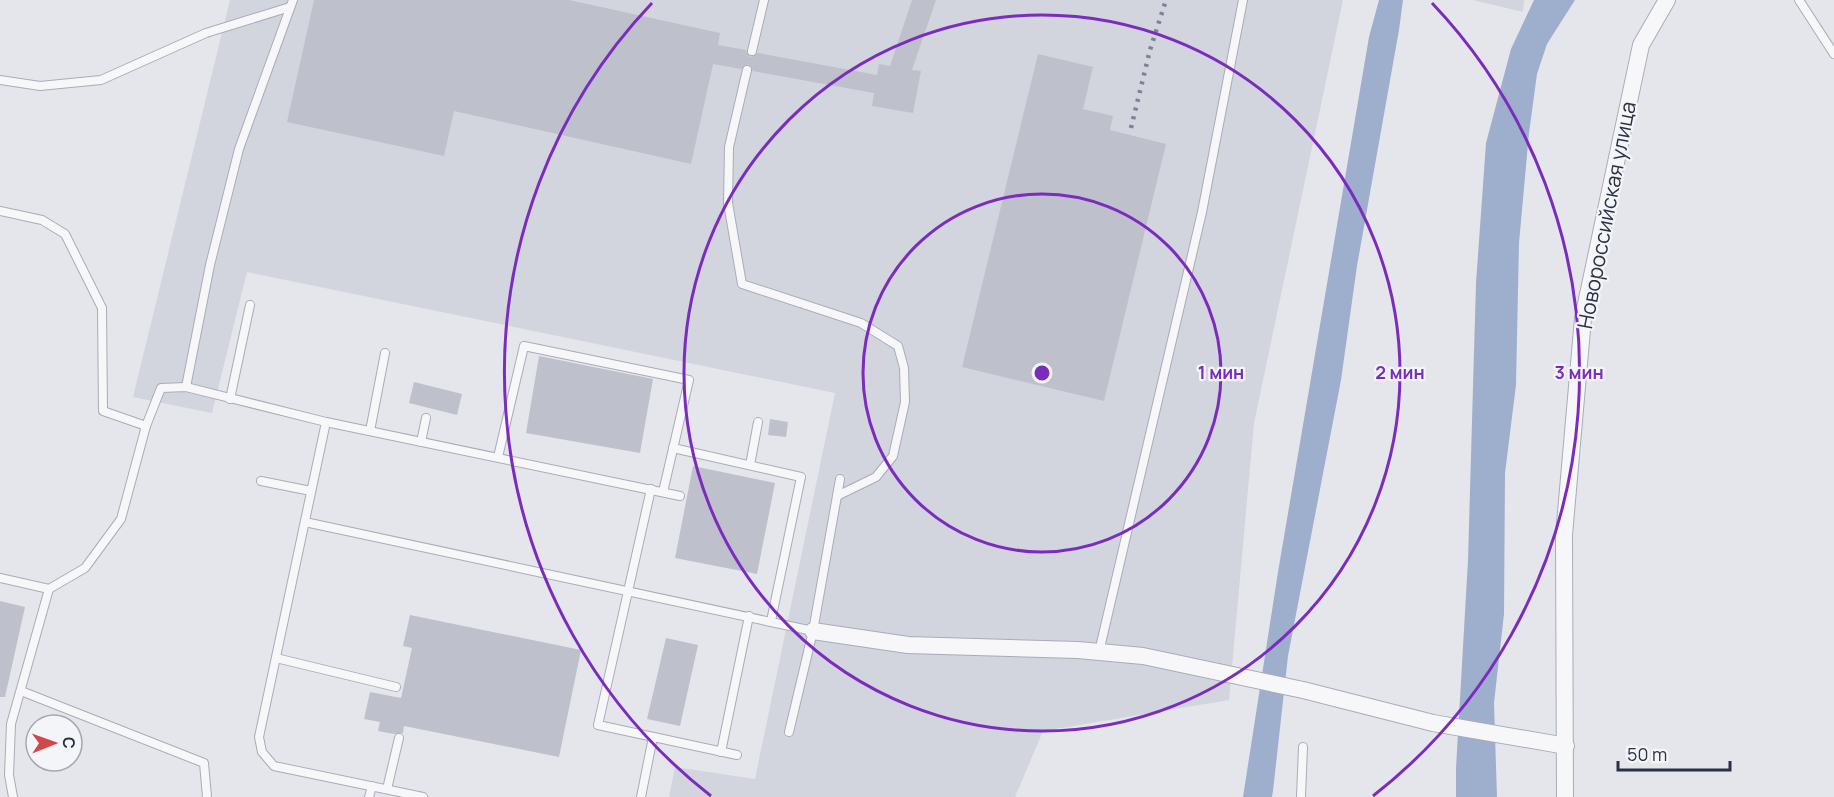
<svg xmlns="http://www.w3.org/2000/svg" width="1834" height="797" viewBox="0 0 1834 797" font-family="Manrope,sans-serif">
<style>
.built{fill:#d2d5de}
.water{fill:#9eafcd}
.building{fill:#bec1cc}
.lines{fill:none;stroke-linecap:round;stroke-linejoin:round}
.service-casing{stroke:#a9acb7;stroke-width:10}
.minor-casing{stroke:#a9acb7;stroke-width:18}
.service{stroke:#f7f7fa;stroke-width:8}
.minor{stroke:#f7f7fa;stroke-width:16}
.rail{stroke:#7c8396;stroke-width:4.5;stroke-dasharray:3 6;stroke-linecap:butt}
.ring{fill:none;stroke:#7b2cbf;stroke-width:3}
.labels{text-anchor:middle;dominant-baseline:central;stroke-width:4.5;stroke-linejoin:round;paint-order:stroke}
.street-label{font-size:21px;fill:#2b3145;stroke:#f4f5f9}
.centre{fill:#7b2cbf;stroke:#f4f5f9;stroke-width:3}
.ring-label{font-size:18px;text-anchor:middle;font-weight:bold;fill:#7b2cbf;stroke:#f4f5f9;stroke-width:4.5;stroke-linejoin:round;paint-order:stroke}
</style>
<rect width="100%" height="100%" fill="#e4e6ec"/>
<g class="built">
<polygon points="230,0 1343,0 1254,423 1229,700 1043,731 1015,797 669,797 675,767 755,779 835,393 247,272 212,413 133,397"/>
<polygon points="1473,0 1524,0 1523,12"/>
</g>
<g class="water">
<polygon points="1379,0 1403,0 1399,30 1357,266 1341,380 1288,656 1273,791 1272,797 1243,797 1278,572 1369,37"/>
<polygon points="1534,0 1575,0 1547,44 1537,74 1529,133 1519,243 1516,385 1505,473 1504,614 1494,703 1497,797 1456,797 1456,768 1468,560 1476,283 1486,143 1511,49"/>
</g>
<g class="building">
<polygon points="314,0 569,0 720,33 718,45 746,50 750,57 758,53 877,75 879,64 890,66 912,0 936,0 912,70 921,71 913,113 872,106 874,93 753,71 748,64 741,69 713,64 691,164 454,111 444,156 287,122"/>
<polygon points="1038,54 1093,67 1083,109 1113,116 1110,130 1166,144 1104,401 962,367"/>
<polygon points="539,356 653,379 640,453 526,433"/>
<polygon points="414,382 462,394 457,415 409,403"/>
<polygon points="770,419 788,422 786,437 768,435"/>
<polygon points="693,466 775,483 757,574 675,558"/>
<polygon points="0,601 25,607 5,697 0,697"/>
<polygon points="410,615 581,650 559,757 404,726 403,733 394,734 378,731 380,722 364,719 370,692 401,698 412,648 403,646"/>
<polygon points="666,638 698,645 680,726 647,719"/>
</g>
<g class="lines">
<g class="service-casing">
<g id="service">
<polyline points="1799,0 1834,54"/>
<polyline points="752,51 764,0"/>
<polyline points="747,70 729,147 728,203 742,284 861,323 898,346 904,368 905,402 893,456 876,477 837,496"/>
<polyline points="0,80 40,86 101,80 206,33 290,7"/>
<polyline points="0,211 42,220 65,234 102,308 103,411 146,426"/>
<polyline points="186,387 210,265 239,149 293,0"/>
<polyline points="230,399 250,305"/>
<polyline points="326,422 259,737 262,752 274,766 423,797"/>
<polyline points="370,431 385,353"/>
<polyline points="421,442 426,418"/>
<polyline points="673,448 801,477 771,621"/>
<polyline points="498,457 524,346 689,380 663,492"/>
<polyline points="750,465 758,422"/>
<polyline points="261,481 311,491"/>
<polyline points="651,489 598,725 737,755"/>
<polyline points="305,522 813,631"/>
<polyline points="0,578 49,589 85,568 121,519 146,426 161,388 186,387 326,422 680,496"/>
<polyline points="1099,652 1202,212 1243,0"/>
<polyline points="276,658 396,687"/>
<polyline points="21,691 204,763 207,797"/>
<polyline points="789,732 813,631 840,479"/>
<polyline points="721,752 749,616"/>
<polyline points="387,789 399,738"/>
<polyline points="13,797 9,775 11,724 49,589"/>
<polyline points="369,797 372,786"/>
<polyline points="641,797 653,737"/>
<polyline points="1301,797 1303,747"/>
</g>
</g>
<g class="minor-casing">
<g id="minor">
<polyline points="813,631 908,645 1078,650 1143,656 1303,690 1433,723 1566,746"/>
<polyline points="1565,797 1564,535 1583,318 1641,45 1667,0"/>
</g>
</g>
<use href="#service" class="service"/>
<use href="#minor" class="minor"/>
<polyline class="rail" points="1131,128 1150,50 1166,0"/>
</g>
<g class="ring">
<circle cx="1042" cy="373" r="179"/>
<circle cx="1042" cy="373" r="358"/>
<path d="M711 796A537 537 0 0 1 652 3M1432 3A537 537 0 0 1 1373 796"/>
</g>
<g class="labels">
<g class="street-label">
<text transform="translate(1606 215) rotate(-79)">Новороссийская улица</text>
</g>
</g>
<circle cx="1042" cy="373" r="9" class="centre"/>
<g class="ring-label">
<text x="1221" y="379">1 мин</text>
<text x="1400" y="379">2 мин</text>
<text x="1579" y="379">3 мин</text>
</g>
<g transform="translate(54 743) rotate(89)"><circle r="28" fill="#f4f5f9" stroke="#a4a7b1" stroke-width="1.5"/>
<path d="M0-4.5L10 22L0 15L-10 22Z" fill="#d3474c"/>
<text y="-9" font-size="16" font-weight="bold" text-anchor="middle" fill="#2b3145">С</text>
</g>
<path d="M1618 761v9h112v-9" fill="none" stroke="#2b3145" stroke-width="3"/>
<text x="1627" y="761" font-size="18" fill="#2b3145" stroke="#f4f5f9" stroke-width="4.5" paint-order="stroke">50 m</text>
</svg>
